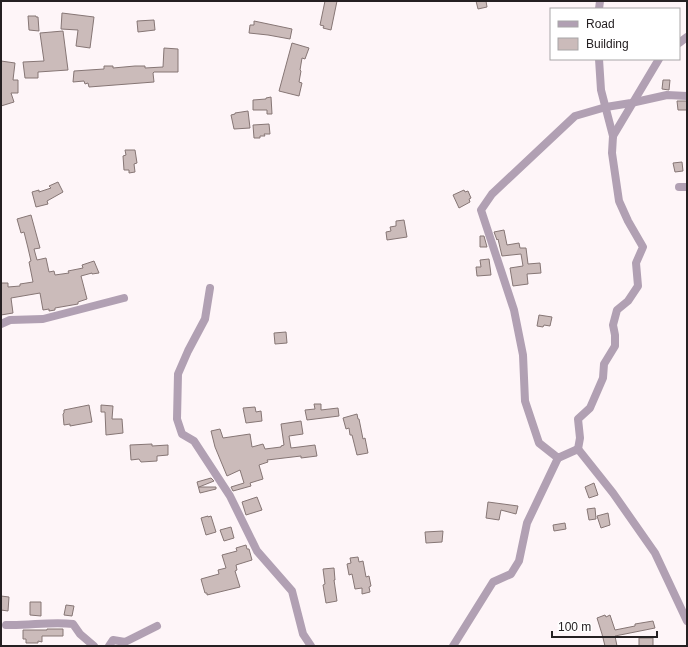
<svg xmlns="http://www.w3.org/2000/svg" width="688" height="647" viewBox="0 0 688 647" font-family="Helvetica,sans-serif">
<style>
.building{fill:#cbbbba;stroke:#867675}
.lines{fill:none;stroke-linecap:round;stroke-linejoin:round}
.minor{stroke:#b1a0b3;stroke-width:8}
</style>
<rect width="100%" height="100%" fill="#fef5f8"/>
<g class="building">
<polygon points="325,1 337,1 331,30 323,28 324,26 320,25"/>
<polygon points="476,1 486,1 487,7 478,9"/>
<polygon points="62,13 94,17 90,48 76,46 78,30 61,29"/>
<polygon points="28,16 36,16 36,17 38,17 39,31 29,30"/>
<polygon points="154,20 155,30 138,32 137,21"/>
<polygon points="254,21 292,29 290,39 268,35 249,33 250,25 254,25"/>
<polygon points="63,31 68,70 38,72 38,78 25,78 23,62 44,61 40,33"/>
<polygon points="292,43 309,48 305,59 302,58 300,70 301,71 299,82 302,83 299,96 279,91"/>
<polygon points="164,48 178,49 178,72 154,72 153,73 154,82 89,87 88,83 85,84 84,81 73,82 74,71 104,69 104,66 113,66 113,68 135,66 145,66 145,68 163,67"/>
<polygon points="1,61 15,63 13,80 18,80 18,93 11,93 14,102 1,106"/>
<polygon points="663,80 670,80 669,90 662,89"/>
<polygon points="271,97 272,114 267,114 267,110 253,110 253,100 266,99 266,98"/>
<polygon points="677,101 687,101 687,110 678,110"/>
<polygon points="248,111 250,128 234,129 231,115 235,114 235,113"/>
<polygon points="269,124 270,134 264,134 265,136 260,136 260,138 254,138 253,125"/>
<polygon points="125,150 135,150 137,163 134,164 135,172 129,173 129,170 124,170 123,156 126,155"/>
<polygon points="682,162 683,171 675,172 673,163"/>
<polygon points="58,182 63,192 47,201 48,204 36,207 32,192 39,190 39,192 51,188 49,186"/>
<polygon points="464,190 465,192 468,191 471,198 469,199 470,202 459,208 453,195"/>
<polygon points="31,215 40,248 34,249 37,260 46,258 49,272 54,271 55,275 69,273 68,271 83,268 82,265 94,261 99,273 92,274 92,273 81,276 87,299 78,302 78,304 55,308 55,310 49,311 49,309 43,310 40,293 11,298 13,313 1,315 1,283 8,283 8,287 20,286 20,284 33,282 29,262 31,261 28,248 24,232 21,233 17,219"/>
<polygon points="404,220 407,237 387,240 386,232 391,231 390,227 396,226 396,221"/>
<polygon points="504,230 507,245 519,243 520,248 526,248 528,264 540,263 541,273 527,274 528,284 513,286 510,268 523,266 521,254 502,256 498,239 497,240 494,232"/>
<polygon points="480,236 484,236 487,247 480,247"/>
<polygon points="489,259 491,275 477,276 476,267 481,267 480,260"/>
<polygon points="539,315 552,317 550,326 544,325 543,327 537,326"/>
<polygon points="286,332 287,343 275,344 274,333"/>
<polygon points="314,404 321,404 321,410 338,408 339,416 307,420 305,410 315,409"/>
<polygon points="89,405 92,422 70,426 70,424 64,425 63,414 64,413 64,410"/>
<polygon points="101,405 113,406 112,419 122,419 123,433 106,435 105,412 101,412"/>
<polygon points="255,407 256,412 261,411 262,421 246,423 243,408"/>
<polygon points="357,414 358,419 359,419 363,439 365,438 368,453 357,455 352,435 350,435 349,428 346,429 343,418"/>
<polygon points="301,421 303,434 289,436 291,448 315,445 317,456 301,458 301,456 267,460 268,462 259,465 263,479 250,483 251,486 233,491 231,487 244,483 240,470 227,476 215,447 211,431 220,429 223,438 250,434 252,447 263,444 265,449 281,447 281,446 284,445 281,424"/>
<polygon points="152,444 152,446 168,445 168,455 157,456 157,461 141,462 139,459 131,460 130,445"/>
<polygon points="211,478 214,481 199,487 216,487 216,489 200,493 197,482"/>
<polygon points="594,483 598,495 589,498 585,487"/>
<polygon points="257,497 262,510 246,515 242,502"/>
<polygon points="488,502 518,506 516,514 501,510 499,520 486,518"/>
<polygon points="595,508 596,519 589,520 587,509"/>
<polygon points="608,513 610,525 601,528 597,516"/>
<polygon points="208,516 208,517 211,516 216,532 206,535 201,518"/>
<polygon points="565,523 566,529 554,531 553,525"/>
<polygon points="231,527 234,538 224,541 220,530"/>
<polygon points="443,531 442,542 426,543 425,532"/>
<polygon points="246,545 247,549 249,549 252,560 236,565 237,570 235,571 240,587 207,595 207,593 205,593 201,579 219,574 218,570 226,568 222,555 237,551 236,548"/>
<polygon points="358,557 359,562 363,561 366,577 369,576 371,586 369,587 370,592 362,594 362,588 355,589 352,574 349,575 347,564 351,563 350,558"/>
<polygon points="334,568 335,580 334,580 337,601 326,603 323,585 325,584 323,569"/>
<polygon points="1,596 9,597 8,611 1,610"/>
<polygon points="30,602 41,602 41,616 30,615"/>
<polygon points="66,605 74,606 72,616 64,615"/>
<polygon points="605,615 606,617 610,615 615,630 635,626 635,624 653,621 655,628 615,636 617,646 605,646 602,634 597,618"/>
<polygon points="47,629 63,629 63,636 42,636 42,642 38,641 38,643 26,643 26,639 23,639 23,630 47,630"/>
<rect x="639" y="638" width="14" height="8"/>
</g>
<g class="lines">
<g class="minor">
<polyline points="599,9 600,1"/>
<polyline points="679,43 687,37"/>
<polyline points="599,59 601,90 613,136"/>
<polyline points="687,96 667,95 631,103 606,107 575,116 492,194 481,210 514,310 523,355 525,401 539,443 558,458 578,449 613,493 655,553 687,621"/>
<polyline points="679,187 687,187"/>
<polyline points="210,288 205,319 188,351 178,374 177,419 182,434 194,441 230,496 257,551 292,591 303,634 311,646"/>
<polyline points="1,324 10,320 43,319 124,298"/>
<polyline points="578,449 580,438 578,419 590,408 603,378 604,364 615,346 615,335 613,325 617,310 628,301 638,286 636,263 643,247 628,221 619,201 612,153 613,136 659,59"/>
<path d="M6,625C29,626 51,621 73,624L80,634L94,646"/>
<polyline points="109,646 113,640 125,642 157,626"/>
<polyline points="453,646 493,582 511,574 519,561 527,523 558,458"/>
</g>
</g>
<rect width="688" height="647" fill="none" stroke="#252022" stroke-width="4"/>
<rect x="550" y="8" width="130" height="52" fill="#ffffff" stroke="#a8a6a7"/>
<rect x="558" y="21" width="20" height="6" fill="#b1a0b3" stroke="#a8a6a7"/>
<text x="586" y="28" font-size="12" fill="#252022">Road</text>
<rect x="558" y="38" width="20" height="12" fill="#cbbbba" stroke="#a8a6a7"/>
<text x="586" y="48" font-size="12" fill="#252022">Building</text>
<path d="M552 631v6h105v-6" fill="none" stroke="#252022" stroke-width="2"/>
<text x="558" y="631" font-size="12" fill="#252022" stroke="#ffffff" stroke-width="3" paint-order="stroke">100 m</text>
</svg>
